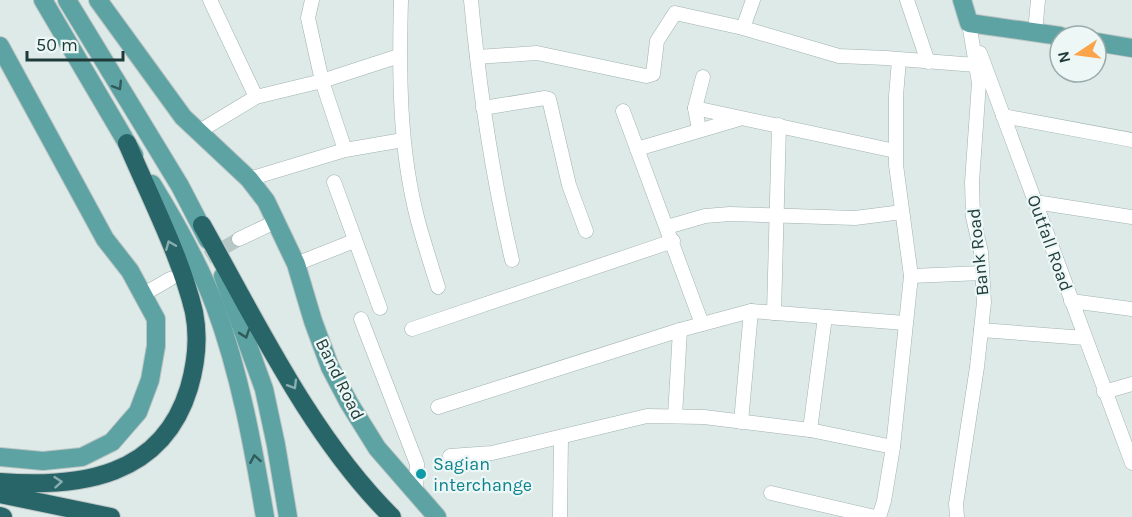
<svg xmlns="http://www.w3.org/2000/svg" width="1132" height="517" viewBox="0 0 1132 517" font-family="Karla,sans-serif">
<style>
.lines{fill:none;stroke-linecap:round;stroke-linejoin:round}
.minor-tunnel{stroke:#b7c7c5;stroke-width:14;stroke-dasharray:14 7;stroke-linecap:butt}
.minor-casing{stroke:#a0b2b0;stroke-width:15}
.major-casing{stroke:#bcc4c4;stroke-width:20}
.highway-casing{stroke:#bcc4c4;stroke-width:20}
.minor{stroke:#fff;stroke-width:14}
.major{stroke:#5ea3a3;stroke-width:18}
.highway{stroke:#286569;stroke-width:18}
.oneway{stroke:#315a5a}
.oneway2{stroke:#8aaeaf}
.culture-dot{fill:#0f9aa8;stroke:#edf7f5;stroke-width:2}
.labels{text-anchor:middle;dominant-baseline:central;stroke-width:4.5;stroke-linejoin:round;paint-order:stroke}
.street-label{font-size:18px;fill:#1e3b3a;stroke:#edf7f5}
.culture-label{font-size:18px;fill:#0d838f;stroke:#edf7f5;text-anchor:start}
</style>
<rect width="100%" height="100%" fill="#ddeae8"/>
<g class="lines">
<polyline class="minor-tunnel" points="189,268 239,239"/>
<g class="minor-casing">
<g id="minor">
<polyline points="210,0 256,97"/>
<polyline points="312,0 308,18 322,81 345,150"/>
<path d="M401,0C399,74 399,149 418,221C424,243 431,265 438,287"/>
<path d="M471,0C479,88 492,174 512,260"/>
<polyline points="907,0 928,62"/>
<polyline points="743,28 753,0"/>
<polyline points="1035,32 1038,0"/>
<polyline points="980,53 1132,463"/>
<polyline points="477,57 537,53 646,76 653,74 657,41 675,13 743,28 839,56 886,58 976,65"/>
<polyline points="483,108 545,98 549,99 569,185 586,231"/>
<polyline points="695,108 895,151"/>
<polyline points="623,111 702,324"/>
<polyline points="1003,116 1132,140"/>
<polyline points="699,130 695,108 703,77"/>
<polyline points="198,132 256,97 322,81 399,56"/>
<polyline points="637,149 739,119"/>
<polyline points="249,179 345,150 403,140"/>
<polyline points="334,182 380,308"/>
<polyline points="1035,202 1132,217"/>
<polyline points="667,227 705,216 730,214 855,218 902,212"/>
<polyline points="239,239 275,222"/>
<polyline points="296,264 354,241"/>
<polyline points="911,276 982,273"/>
<polyline points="142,295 170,279"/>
<polyline points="1071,301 1132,309"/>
<polyline points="774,313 779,125"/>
<polyline points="361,319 417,464 416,494"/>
<polyline points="412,329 673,241"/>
<polyline points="981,330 1085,338"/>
<polyline points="1104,392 1132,384"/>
<polyline points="438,407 680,330 751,311 905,323"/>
<polyline points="675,416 680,330"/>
<polyline points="741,422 751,311"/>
<polyline points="810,430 825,317"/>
<polyline points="450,456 492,453 647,416 704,417 810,430 893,447"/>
<polyline points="771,493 875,517"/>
<polyline points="560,517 561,438"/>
<polyline points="876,517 879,517 884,501 893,447 911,276 896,165 896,96 899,60"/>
<polyline points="957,517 956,504 977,367 984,302 981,252 973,217 972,182 979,83 969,23"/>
</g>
</g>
<g class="major-casing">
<g id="major">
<polyline points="43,0 134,155"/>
<polyline points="67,0 180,186 208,240"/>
<polyline points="98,0 183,117 249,179 266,201 296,264 313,321 330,367 349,403 377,448 437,517"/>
<polyline points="962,0 969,23 1060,36"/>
<polyline points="1096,42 1132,48"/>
<polyline points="0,46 105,239 130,271 156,319 156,346 150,380 138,412 112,442 82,457 43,461 0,457"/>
<path d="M152,184C176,223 199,263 215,306C240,374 253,446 265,517"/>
<polyline points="223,276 264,389 276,445 288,517"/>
</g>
</g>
<g class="highway-casing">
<g id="highway">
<path d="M202,225C257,323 312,438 392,517"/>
<path d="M0,482C80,488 162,477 189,388C196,364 199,337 194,312C181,257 149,195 127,143"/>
<polyline points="0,494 111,517"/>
<polyline points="0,516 3,517"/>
</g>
</g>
<use href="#minor" class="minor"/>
<use href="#major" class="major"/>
<use href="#highway" class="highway"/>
</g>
<defs><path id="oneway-chevron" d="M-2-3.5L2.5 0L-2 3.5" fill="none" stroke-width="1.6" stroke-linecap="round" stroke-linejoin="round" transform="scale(1.5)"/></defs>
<g class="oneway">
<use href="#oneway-chevron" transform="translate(118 86) rotate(58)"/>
<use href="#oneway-chevron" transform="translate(245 334) rotate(71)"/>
<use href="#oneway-chevron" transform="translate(255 459) rotate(-100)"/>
</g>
<g class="oneway2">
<use href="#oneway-chevron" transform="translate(170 245) rotate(-112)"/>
<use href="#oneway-chevron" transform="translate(293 385) rotate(59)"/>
<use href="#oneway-chevron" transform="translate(58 482) rotate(-5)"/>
</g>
<circle class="culture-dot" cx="421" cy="474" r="6"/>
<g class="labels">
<g class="street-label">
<text transform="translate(1050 243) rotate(70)">Outfall Road</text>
<text transform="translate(978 252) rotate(-96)">Bank Road</text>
<text transform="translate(340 379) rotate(64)">Band Road</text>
</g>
<g class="culture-label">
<text x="433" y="464">Sagian<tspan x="433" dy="21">interchange</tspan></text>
</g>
</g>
<g transform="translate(1078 54) rotate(257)"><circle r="28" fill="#edf7f5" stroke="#9aacaa" stroke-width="1.5"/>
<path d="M0-4.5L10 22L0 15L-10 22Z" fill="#fca44a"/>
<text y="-9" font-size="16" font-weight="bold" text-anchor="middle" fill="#1e3b3a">N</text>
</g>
<path d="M27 51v9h96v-9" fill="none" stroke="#1e3b3a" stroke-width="3"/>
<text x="36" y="51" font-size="18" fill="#1e3b3a" stroke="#edf7f5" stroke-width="4.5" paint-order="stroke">50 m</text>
</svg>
